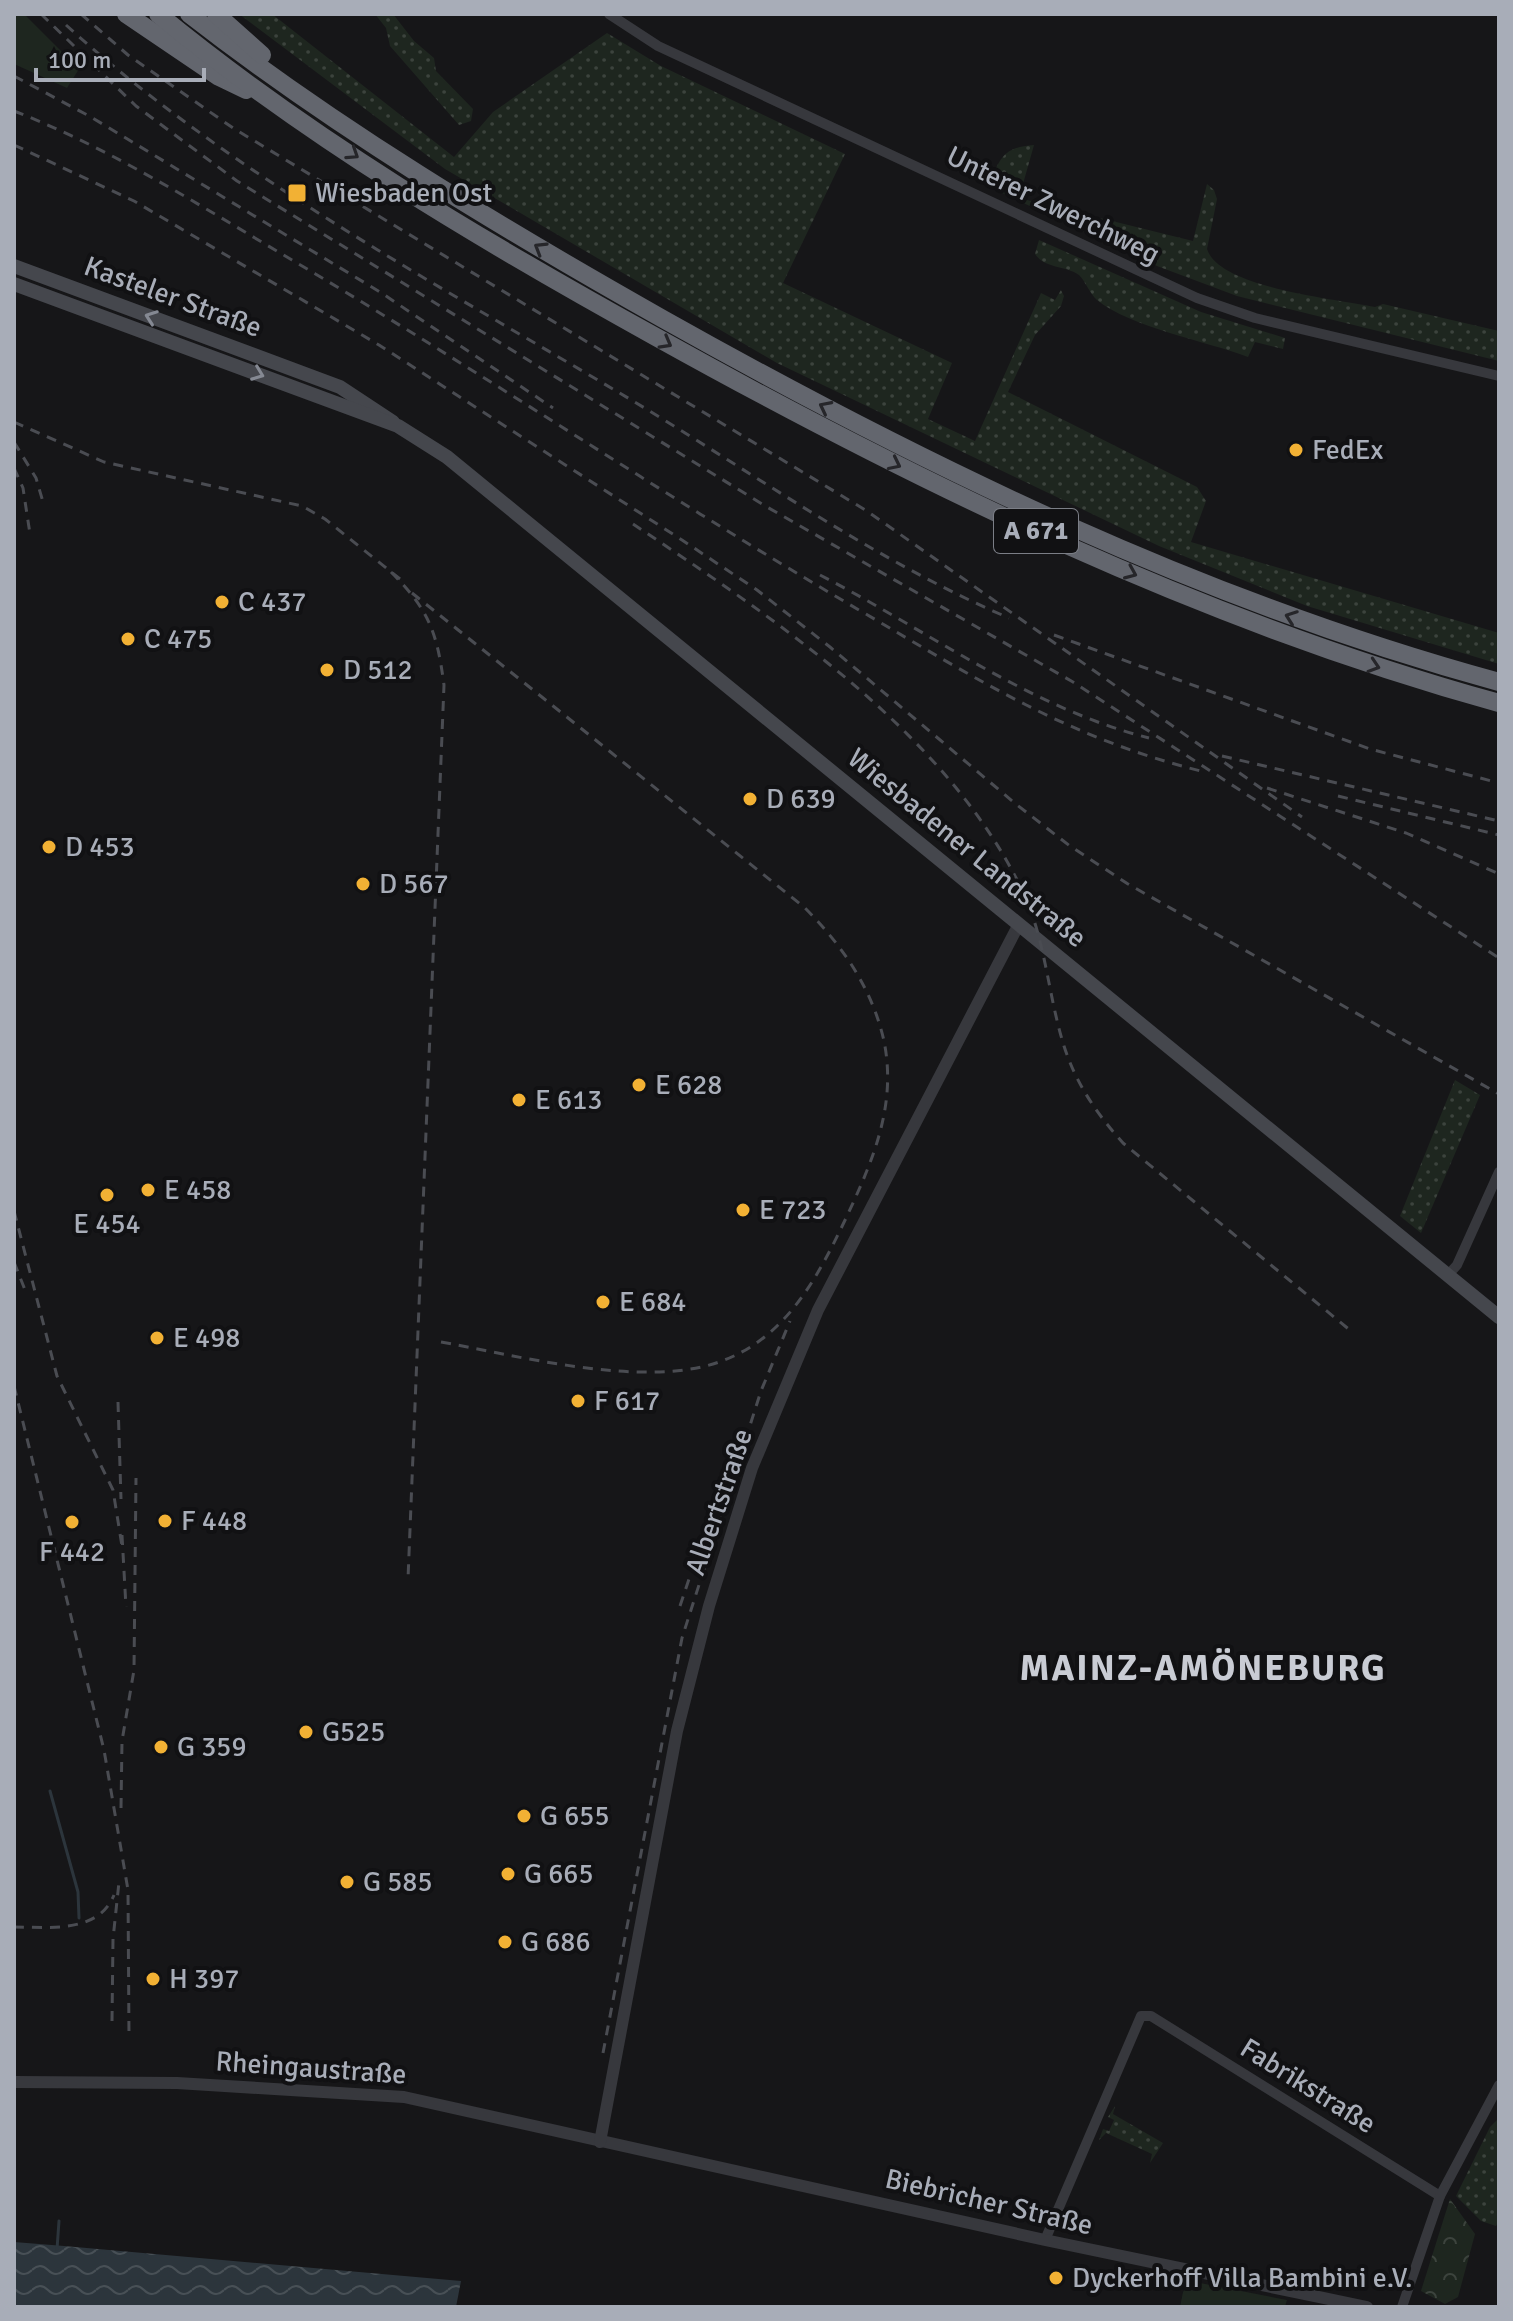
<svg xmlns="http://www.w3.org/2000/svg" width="1513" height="2321" viewBox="0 0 1513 2321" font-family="Signika,sans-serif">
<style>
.grass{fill:url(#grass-dots)}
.forest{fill:url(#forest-crowns)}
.garden{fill:#1e261f}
.water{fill:url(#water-waves)}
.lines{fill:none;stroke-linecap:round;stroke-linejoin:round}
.stream{stroke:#2c353c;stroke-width:3}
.minor{stroke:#37383d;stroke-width:10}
.tertiary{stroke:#37383d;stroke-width:12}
.secondary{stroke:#45474d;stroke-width:14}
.motorway{stroke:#63666e;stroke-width:18}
.rail{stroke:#4a4c52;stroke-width:3;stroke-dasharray:10 8;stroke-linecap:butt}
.oneway{stroke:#26262a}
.oneway2{stroke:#858993}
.poi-dot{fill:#f2b134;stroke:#111113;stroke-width:3}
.labels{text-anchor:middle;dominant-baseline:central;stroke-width:8;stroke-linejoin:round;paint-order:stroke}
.shield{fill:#111113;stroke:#7b7e86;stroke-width:2}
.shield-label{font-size:26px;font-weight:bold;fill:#a8adb8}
.poi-label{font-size:28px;fill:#a8adb8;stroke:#111113;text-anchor:start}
.street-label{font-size:28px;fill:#a8adb8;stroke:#111113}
.district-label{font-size:36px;font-weight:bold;letter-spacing:2px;fill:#c9ccd4;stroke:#111113}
</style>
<defs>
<pattern id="grass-dots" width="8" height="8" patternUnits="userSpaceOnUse" patternTransform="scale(2)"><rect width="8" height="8" fill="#1e261f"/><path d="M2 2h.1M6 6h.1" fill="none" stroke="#3c433d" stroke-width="1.8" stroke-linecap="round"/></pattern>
<pattern id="forest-crowns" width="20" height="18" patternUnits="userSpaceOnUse" patternTransform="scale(2)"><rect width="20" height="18" fill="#1e261f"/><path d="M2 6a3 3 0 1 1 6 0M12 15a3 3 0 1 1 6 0" fill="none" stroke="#3c433d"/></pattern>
<pattern id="water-waves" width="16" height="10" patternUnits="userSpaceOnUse" patternTransform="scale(2)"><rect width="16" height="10" fill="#2c353c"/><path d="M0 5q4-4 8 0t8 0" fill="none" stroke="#485056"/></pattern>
</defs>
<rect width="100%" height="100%" fill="#161618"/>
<g class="grass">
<polygon points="239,14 272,14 454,157 493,112 607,33 661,66 845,154 783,283 952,363 928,419 975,441 1041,293 1055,300 1061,290 1064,296 1061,306 1035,335 1008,392 1197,487 1206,501 1191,542 1499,633 1499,664 1307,606 1159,546 777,363 445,169"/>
<polygon points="375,14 393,14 414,41 434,58 436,71 473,109 471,121 459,125 390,46 386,28"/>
<path d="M1034,145L1019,198L1193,241L1207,184L1214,190L1217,199L1207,249C1219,288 1337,299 1375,307L1383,304L1499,331V361L1237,296L1157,266L998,191L992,178C1001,154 1008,147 1034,145Z"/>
<path d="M1039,240L1201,312L1285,338L1283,349L1255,342L1248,357C1206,341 1130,327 1097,300C1090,294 1086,282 1079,275C1065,265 1045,269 1035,254Z"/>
<polygon points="1455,1080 1480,1095 1421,1233 1400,1216"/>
<polygon points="1115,2106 1113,2114 1163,2143 1150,2163 1152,2154 1106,2133 1099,2140 1103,2129 1109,2131 1114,2120 1108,2117"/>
<polygon points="1499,2118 1499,2221 1496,2226 1481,2221 1456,2196 1490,2127"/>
</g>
<polygon class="forest" points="1450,2199 1475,2234 1458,2297 1445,2304 1421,2291"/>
<g class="garden">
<polygon points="14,14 24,14 79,69 67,88 14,64"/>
<polygon points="1190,2281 1287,2300 1285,2307 1180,2307 1183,2292"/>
</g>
<polygon class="water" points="14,2242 64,2246 461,2281 456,2307 14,2307"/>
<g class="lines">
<g class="stream">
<polyline points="50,1791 78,1892 79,1918"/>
<polyline points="57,2249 59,2221"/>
</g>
<g class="minor">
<polyline points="609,14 658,46 1197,298 1255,318 1499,376"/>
<polyline points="1448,1275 1457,1265 1499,1172"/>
<polyline points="1045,2240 1141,2016 1151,2016 1440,2196"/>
<polyline points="1402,2307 1440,2196 1499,2085"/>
</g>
<g class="tertiary">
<polyline points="14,2082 177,2083 404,2097 1045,2240 1367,2307"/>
<polyline points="600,2142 677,1731 709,1606 752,1468 818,1310 1019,924"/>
</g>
<g class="secondary">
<polyline points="14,266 340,387 393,422"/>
<polyline points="14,284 398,426 447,457 1499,1317"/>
</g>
<g class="motorway">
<polyline points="126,14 219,77 246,90"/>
<path d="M158,14C310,139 484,242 656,337C924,486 1202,621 1499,703"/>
<path d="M189,14C337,129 500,227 663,319C928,468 1205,602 1499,682"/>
<polyline points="216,14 262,55"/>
</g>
<g class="rail">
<polyline points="41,14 136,106 237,181 767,507 1073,682 1499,958"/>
<polyline points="81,14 128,55 233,128 867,511 1302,817"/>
<path d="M66,25C232,176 441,286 633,401C756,475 876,561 1009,618"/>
<polyline points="14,76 91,117 380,292 553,408"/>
<path d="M14,111C112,149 202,207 292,260C483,373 667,498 859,610C977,679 1069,739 1205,772"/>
<polyline points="14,145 134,201 379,345 682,540 757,590 830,647 1017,805 1070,846 1128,884 1499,1094"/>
<polyline points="14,422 104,462 302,506 325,519 400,579"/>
<polyline points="14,442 36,478 43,502"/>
<polyline points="14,468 23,488 30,534"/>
<path d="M633,524C775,619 949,734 1024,894C1046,943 1048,995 1064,1046C1076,1084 1097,1114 1123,1143L1351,1331"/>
<path d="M391,572C429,610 437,632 444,685L408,1579"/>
<path d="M820,575C927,630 1030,708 1149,738"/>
<path d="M412,593L804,907C842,945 872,988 884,1041C897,1105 873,1160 847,1216C818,1277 786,1339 719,1362C643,1389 514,1355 436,1341"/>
<polyline points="1054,635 1370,749 1499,783"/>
<polyline points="1222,756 1499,821"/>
<polyline points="1267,788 1406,833 1499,874"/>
<polyline points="1338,796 1499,835"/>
<polyline points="14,1211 57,1376 113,1490 122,1546"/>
<polyline points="14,1262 27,1295"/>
<polyline points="14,1386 104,1750 128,1890 129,2037"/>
<polyline points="118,1402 121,1499"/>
<polyline points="122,1535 126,1607"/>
<polyline points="680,1606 709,1519"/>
<polyline points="121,1808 122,1741 134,1670 136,1478"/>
<path d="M14,1927C48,1927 98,1934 114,1895"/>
<polyline points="112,2021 113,1939 119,1882"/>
<polyline points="603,2053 682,1638 761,1391 790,1321"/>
</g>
</g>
<defs><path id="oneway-chevron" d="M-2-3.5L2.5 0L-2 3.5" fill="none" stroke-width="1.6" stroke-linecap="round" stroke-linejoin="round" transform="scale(2)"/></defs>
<g class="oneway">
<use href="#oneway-chevron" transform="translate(353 154) rotate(33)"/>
<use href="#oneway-chevron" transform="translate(540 248) rotate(-149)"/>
<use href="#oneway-chevron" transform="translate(666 343) rotate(29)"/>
<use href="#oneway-chevron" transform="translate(825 407) rotate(-153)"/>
<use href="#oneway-chevron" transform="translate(895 464) rotate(26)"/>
<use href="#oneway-chevron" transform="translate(1131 573) rotate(23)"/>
<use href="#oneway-chevron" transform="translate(1291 617) rotate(-160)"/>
<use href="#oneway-chevron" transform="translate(1374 666) rotate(18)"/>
</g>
<g class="oneway2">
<use href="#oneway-chevron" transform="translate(151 317) rotate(-160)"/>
<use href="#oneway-chevron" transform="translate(258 374) rotate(21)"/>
</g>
<g class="poi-dot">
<rect x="287" y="183" width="20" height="20" rx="4"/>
<circle cx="1296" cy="450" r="8"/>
<circle cx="222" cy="602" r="8"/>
<circle cx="128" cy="639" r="8"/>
<circle cx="327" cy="670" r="8"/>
<circle cx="750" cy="799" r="8"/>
<circle cx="49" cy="847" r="8"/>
<circle cx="363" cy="884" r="8"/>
<circle cx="639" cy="1085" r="8"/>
<circle cx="519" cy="1100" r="8"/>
<circle cx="148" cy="1190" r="8"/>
<circle cx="107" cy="1195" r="8"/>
<circle cx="743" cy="1210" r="8"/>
<circle cx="603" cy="1302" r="8"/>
<circle cx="157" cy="1338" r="8"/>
<circle cx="578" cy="1401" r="8"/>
<circle cx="165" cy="1521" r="8"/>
<circle cx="72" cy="1522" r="8"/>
<circle cx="306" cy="1732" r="8"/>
<circle cx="161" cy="1747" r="8"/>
<circle cx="524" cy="1816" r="8"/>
<circle cx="508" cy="1874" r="8"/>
<circle cx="347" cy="1882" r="8"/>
<circle cx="505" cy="1942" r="8"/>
<circle cx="153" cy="1979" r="8"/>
<circle cx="1056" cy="2278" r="8"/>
</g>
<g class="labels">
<rect class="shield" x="994" y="509" width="84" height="44" rx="6"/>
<g class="shield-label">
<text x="1036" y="531">A 671</text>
</g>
<g class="poi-label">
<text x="315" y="193">Wiesbaden Ost</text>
<text x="1312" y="450">FedEx</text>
<text x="238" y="602">C 437</text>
<text x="144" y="639">C 475</text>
<text x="343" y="670">D 512</text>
<text x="766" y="799">D 639</text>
<text x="65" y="847">D 453</text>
<text x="379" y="884">D 567</text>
<text x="655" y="1085">E 628</text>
<text x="535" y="1100">E 613</text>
<text x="164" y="1190">E 458</text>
<text x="759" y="1210">E 723</text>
<text x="107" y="1224" text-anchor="middle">E 454</text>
<text x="619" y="1302">E 684</text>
<text x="173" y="1338">E 498</text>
<text x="594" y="1401">F 617</text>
<text x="181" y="1521">F 448</text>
<text x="72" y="1552" text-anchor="middle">F 442</text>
<text x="322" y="1732">G525</text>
<text x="177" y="1747">G 359</text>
<text x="540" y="1816">G 655</text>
<text x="524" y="1874">G 665</text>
<text x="363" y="1882">G 585</text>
<text x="521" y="1942">G 686</text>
<text x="169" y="1979">H 397</text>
<text x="1072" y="2278">Dyckerhoff Villa Bambini e.V.</text>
</g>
<g class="street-label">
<text transform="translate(1053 205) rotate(26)">Unterer Zwerchweg</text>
<text transform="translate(173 297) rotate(20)">Kasteler Straße</text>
<text transform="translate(967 848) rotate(39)">Wiesbadener Landstraße</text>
<text transform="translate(719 1502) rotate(-71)">Albertstraße</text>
<text transform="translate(311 2068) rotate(4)">Rheingaustraße</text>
<text transform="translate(1308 2086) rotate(32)">Fabrikstraße</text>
<text transform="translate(989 2202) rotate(13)">Biebricher Straße</text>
</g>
<g class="district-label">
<text x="1203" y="1668">MAINZ-AMÖNEBURG</text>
</g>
</g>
<rect width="1513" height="2321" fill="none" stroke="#a8adb8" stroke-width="32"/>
<path d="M36 68v12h168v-12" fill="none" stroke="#a8adb8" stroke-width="4"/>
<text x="48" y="68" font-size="24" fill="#a8adb8" stroke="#111113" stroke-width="6" paint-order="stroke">100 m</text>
</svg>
